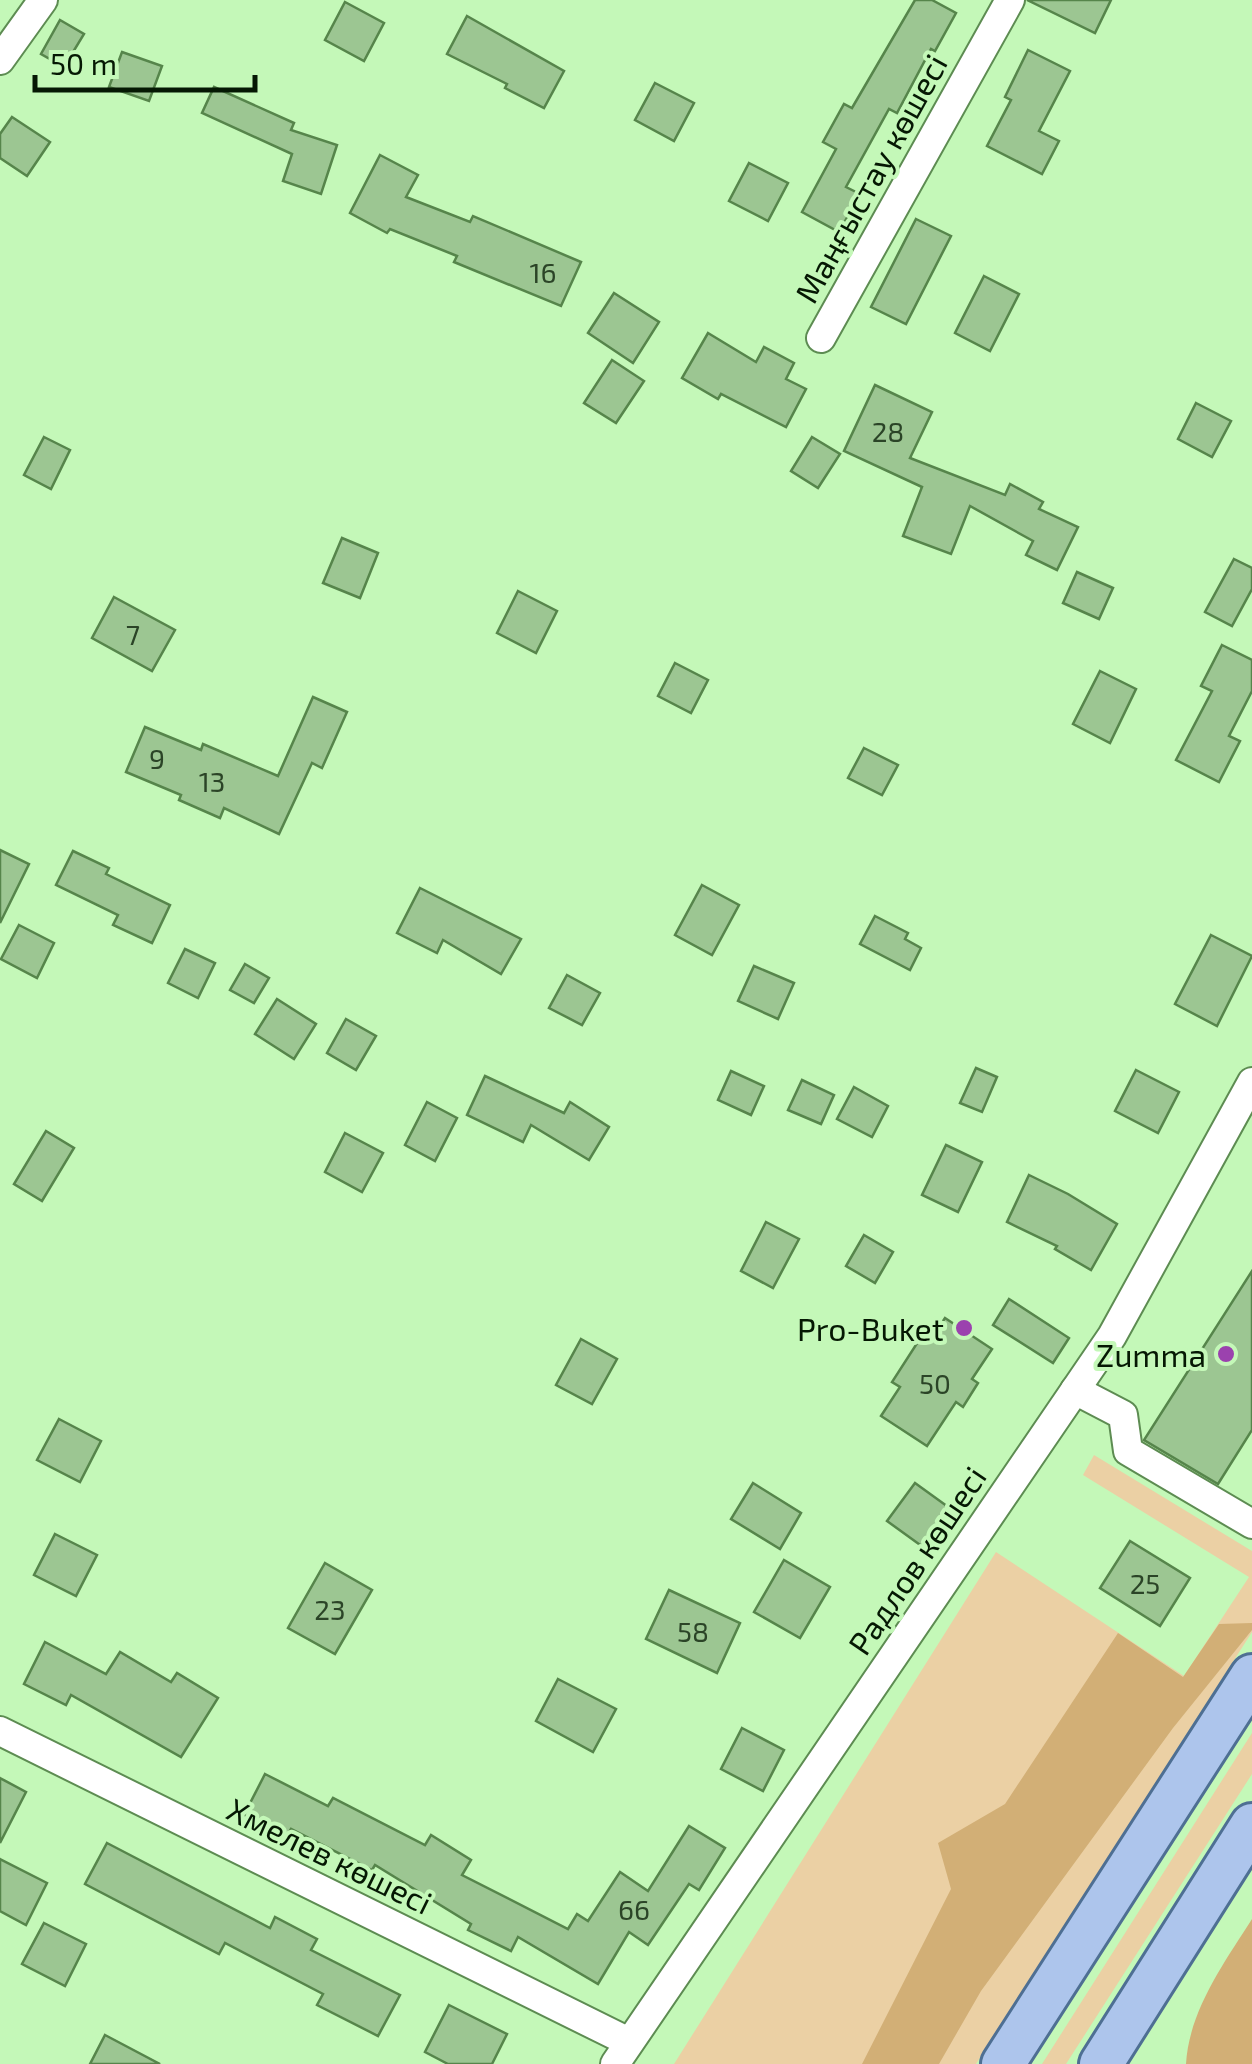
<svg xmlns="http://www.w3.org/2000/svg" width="1252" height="2064" viewBox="0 0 1252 2064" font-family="'Exo 2',sans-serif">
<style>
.green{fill:#ebd0a4}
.forest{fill:#d2af76}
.building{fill:#9cc692;stroke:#56854b;stroke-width:2.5}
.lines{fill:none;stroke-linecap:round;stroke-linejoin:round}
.minor-casing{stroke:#5d8c52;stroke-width:32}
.primary-casing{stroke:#4e6f93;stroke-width:48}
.minor{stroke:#fff;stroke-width:28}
.primary{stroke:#adc5ec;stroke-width:42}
.poi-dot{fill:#9b42ae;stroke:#c4f8b8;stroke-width:4}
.labels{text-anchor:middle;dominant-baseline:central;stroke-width:8;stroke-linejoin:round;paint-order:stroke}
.number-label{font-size:28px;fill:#2b4427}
.street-label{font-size:32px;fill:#051803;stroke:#c4f8b8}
.poi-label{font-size:32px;fill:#051803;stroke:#c4f8b8;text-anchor:end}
</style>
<rect width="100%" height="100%" fill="#c4f8b8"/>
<g class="green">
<polygon points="1094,1455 1252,1551 1252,1632 976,2064 674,2064 996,1552 1184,1676 1249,1577 1083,1475"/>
<polygon points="1252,1733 1252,1774 1066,2064 1042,2064"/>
</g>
<g class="forest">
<polygon points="1252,1623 1252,1630 1173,1728 981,1991 939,2064 862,2064 951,1889 938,1843 1005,1804 1118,1633 1183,1677 1219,1624"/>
<path d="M1252,1919V2064H1186C1189,2011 1224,1963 1252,1919Z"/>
</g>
<g class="building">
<polygon points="915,0 932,0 956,13 935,51 931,49 897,113 889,109 846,187 860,194 839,232 802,212 836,149 823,142 844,104 852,108"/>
<polygon points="1027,0 1111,0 1095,33"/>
<polygon points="345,2 384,23 364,61 325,40"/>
<polygon points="467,16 564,71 544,108 505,88 507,84 447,54"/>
<polygon points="60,20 84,34 64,67 41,54"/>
<polygon points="1028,50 1070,71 1039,131 1059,141 1042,174 987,146 1011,100 1005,97"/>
<polygon points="122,52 162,66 149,101 109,87"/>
<polygon points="655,83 694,103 674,141 635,120"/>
<polygon points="214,87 294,123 291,130 337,145 321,194 283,181 292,154 202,113"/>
<polygon points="12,117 50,142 27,176 0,158 0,134"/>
<polygon points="380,155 418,175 406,197 470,222 473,216 581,262 561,306 454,262 457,256 390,229 387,233 350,213"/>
<polygon points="749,163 788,183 768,221 729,201"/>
<polygon points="916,219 951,236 906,324 871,307"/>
<polygon points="984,276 1019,294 990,351 955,333"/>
<polygon points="614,293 659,322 633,363 588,333"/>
<polygon points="708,333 756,362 764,347 794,363 786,379 806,389 786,427 721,394 718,399 682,378"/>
<polygon points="612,360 644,381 616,423 584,403"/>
<polygon points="875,385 932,412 910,458 1005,495 1010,484 1043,502 1039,509 1078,527 1057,570 1026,555 1033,541 970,506 951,554 903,536 922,487 844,451"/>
<polygon points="1196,403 1231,421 1212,457 1178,439"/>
<polygon points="44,437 70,450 51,489 24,475"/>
<polygon points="812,437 840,454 818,488 791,471"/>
<polygon points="342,538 378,553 360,598 323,583"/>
<polygon points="1234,559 1252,568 1252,589 1232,626 1205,612"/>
<polygon points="1077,572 1113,588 1099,619 1063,603"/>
<polygon points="518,591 557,611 536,653 497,633"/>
<polygon points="114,597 175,630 152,671 92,638"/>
<polygon points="1222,645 1252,660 1252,691 1229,736 1240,741 1219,782 1176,760 1212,691 1201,686"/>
<polygon points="675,663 708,680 691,713 658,696"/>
<polygon points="1100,671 1136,689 1110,743 1073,724"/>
<polygon points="313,697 347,712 322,768 312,763 279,834 224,808 220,818 179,800 181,795 126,772 145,727 201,750 203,744 278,776"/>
<polygon points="864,748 898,765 882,795 848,778"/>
<polygon points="0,850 29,864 0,923"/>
<polygon points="73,851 109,868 106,874 170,905 152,943 113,925 118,915 56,885"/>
<polygon points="702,885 739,905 712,955 675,935"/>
<polygon points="420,888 521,939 501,974 443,940 437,953 397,933"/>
<polygon points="875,916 908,933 905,939 921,948 910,970 860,944"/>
<polygon points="19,925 54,943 37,978 1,959"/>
<polygon points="1211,935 1252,956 1217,1026 1175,1004"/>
<polygon points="185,949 215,963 198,998 168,983"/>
<polygon points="245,964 269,978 254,1003 230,990"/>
<polygon points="754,966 794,983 778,1019 738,1001"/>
<polygon points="567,975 600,993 582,1025 549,1008"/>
<polygon points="277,999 316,1024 294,1059 255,1034"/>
<polygon points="346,1019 376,1036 356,1070 327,1053"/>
<polygon points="976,1068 997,1077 982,1112 960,1103"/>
<polygon points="1136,1070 1179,1092 1158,1133 1115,1111"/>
<polygon points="731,1071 764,1086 751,1115 718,1100"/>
<polygon points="485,1076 564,1113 570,1102 609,1127 589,1160 531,1125 523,1142 467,1115"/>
<polygon points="802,1080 834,1095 821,1124 788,1110"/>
<polygon points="854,1087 888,1106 872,1137 837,1119"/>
<polygon points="427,1102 457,1118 435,1161 405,1145"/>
<polygon points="46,1131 74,1148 42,1201 14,1184"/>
<polygon points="345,1133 383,1153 362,1192 325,1172"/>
<polygon points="946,1145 982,1162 958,1212 922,1195"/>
<polygon points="1029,1175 1068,1194 1117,1224 1091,1270 1055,1249 1057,1246 1007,1222"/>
<polygon points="766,1222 799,1239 773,1288 741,1271"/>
<polygon points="864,1235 893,1252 875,1283 846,1266"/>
<polygon points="1252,1271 1252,1430 1218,1484 1144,1440"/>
<polygon points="1009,1299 1069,1338 1053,1363 993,1325"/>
<polygon points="945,1318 992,1349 972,1379 978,1383 963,1407 956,1402 927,1446 881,1416 900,1387 892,1382 923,1334 931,1339"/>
<polygon points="581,1339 617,1359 592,1404 556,1385"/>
<polygon points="59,1419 101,1441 80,1482 37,1460"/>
<polygon points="753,1483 801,1513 780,1549 731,1519"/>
<polygon points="915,1483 951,1509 923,1547 887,1521"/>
<polygon points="55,1534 97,1555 76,1596 34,1575"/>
<polygon points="1130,1541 1190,1578 1160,1626 1100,1588"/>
<polygon points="784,1560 830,1587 800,1638 754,1612"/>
<polygon points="325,1563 372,1590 335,1654 288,1628"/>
<polygon points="669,1590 740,1623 717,1673 646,1639"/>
<polygon points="45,1642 106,1674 120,1652 171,1682 177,1673 218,1698 181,1757 71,1695 66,1705 24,1684"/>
<polygon points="558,1679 616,1709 593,1752 536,1721"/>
<polygon points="742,1728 784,1750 763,1791 721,1769"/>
<polygon points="265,1774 328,1806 333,1798 425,1845 431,1835 471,1860 462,1875 568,1929 577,1914 588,1921 620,1872 648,1891 689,1826 725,1848 699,1890 689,1884 648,1945 629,1932 598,1984 518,1937 511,1951 468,1930 471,1924 375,1865 372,1870 291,1829 286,1837 244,1815"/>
<polygon points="0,1778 26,1792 0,1843"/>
<polygon points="107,1843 270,1928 275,1917 317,1939 311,1950 400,1995 378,2036 317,2005 323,1994 225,1943 219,1954 85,1884"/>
<polygon points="0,1859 47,1883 26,1925 0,1911"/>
<polygon points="44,1923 86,1944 65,1986 22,1964"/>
<polygon points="449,2005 507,2034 492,2064 448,2064 425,2052"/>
<polygon points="105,2035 160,2064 90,2064"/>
</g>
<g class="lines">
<g class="minor-casing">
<g id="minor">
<polyline points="0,60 43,0"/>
<polyline points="821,338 1010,0"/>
<polyline points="1075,1390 1123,1415 1128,1451 1252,1524"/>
<polyline points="0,1731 629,2042"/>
<polyline points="615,2064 1112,1336 1252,1082"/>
</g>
</g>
<g class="primary-casing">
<g id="primary">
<polyline points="1003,2064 1252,1676"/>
<polyline points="1101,2064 1252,1825"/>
</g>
</g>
<use href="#minor" class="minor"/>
<use href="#primary" class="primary"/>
</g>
<g class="poi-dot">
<circle cx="964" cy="1328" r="10"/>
<circle cx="1226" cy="1354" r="10"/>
</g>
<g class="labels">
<g class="number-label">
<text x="543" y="272">16</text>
<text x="888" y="431">28</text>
<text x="133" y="634">7</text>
<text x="157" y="758">9</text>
<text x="212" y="781">13</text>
<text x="935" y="1383">50</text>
<text x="1145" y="1583">25</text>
<text x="330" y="1609">23</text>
<text x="693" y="1631">58</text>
<text x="634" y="1909">66</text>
</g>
<g class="street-label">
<text transform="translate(870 178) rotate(-61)">Маңғыстау көшесі</text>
<text transform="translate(916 1560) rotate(-56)">Радлов көшесі</text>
<text transform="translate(330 1855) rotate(26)">Хмелев көшесі</text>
</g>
<g class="poi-label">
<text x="944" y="1328">Pro-Buket</text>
<text x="1206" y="1354">Zumma</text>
</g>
</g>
<path d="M35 75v15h220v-15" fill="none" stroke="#051803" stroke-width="5"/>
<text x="50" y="75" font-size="30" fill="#051803" stroke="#c4f8b8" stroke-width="8" paint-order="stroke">50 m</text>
</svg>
